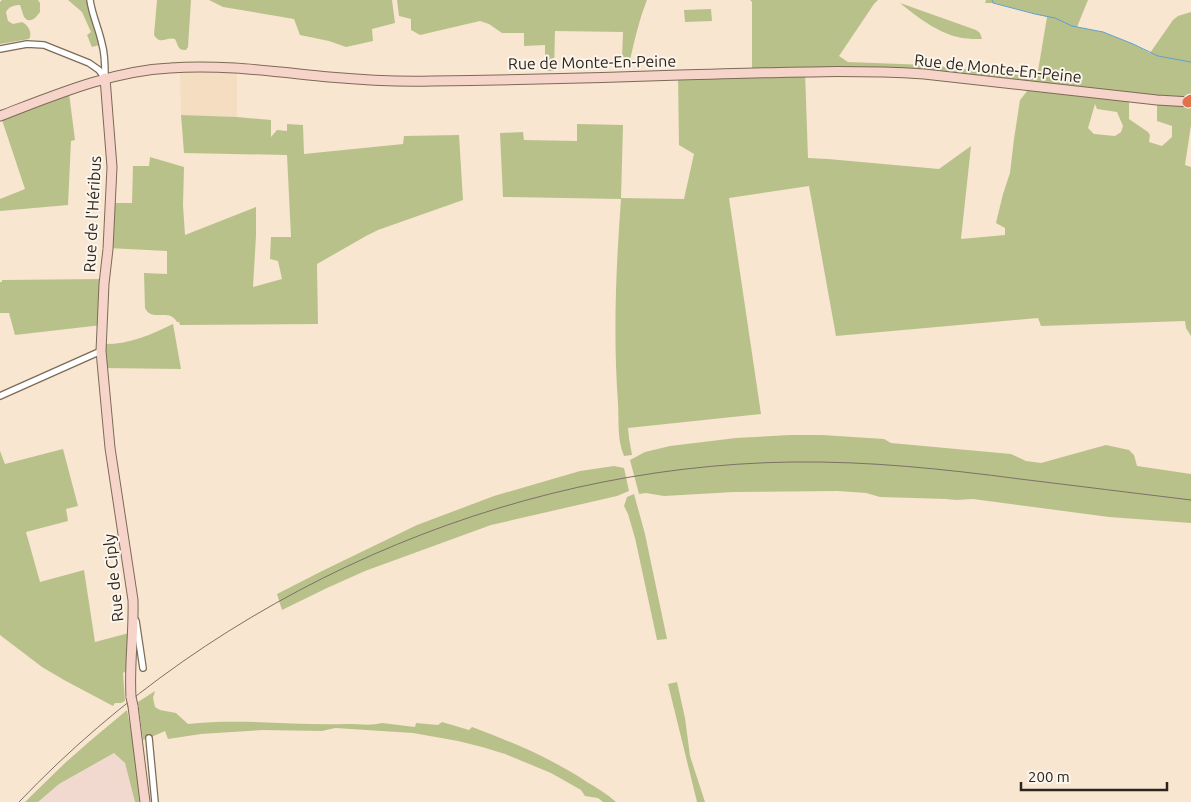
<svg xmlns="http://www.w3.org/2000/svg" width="1191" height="802" viewBox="0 0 1191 802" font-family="Ubuntu,sans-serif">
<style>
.built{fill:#f4ddc0}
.industrial{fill:#f2d9d0}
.green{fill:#b9c18b;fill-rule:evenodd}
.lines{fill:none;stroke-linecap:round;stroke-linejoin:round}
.stream{stroke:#5ca2ce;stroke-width:1}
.street-casing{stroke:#7b6b57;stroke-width:8}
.secondary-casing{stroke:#7b6b57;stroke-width:11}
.highway-casing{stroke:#fff;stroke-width:13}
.street{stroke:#fff;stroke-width:5.5}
.secondary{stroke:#f6d4c9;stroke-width:9}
.highway{stroke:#e1714b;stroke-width:11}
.rail{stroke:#7c7164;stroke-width:1}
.secondary-bridge-casing{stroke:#7b6b57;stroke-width:11;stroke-linecap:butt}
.secondary-bridge{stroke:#f6d4c9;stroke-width:9}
.labels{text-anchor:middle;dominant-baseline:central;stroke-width:4;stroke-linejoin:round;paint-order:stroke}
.street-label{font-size:16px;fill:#2c251d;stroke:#fcf5ec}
</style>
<rect width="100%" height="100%" fill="#f8e6d0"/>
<polygon class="built" points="180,67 237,68 237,117 181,115"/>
<polygon class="industrial" points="114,753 125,763 135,802 38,802 59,784"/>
<g class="green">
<path d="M2,0H38L40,3V12C36,17 34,21 27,20L24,17L20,5C13,5 9,7 6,12L8,21L13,24L22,22C28,25 33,33 29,39L0,44V2Z"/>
<polygon points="68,0 90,0 103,44 92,47 91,45 87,35 91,32 82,12"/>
<path d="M157,0H191L188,47L186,50C178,51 178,45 175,39C166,36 161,46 154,35Z"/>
<polygon points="209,0 392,0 395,23 372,29 373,41 346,47 329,41 300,35 294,19 223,7"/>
<path d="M397,0H653H647C639,20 635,39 630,60L622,58L623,32L555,31L554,71H545V45L524,46V33H502L489,24L480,21L420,35L411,30V19L399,16Z"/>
<path d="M750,0H878L874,4L839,56L848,62L927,65L1037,77L1047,17L994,3H985L986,0H1088L1077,27L1103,32L1133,44L1150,53L1173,20L1178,16L1191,12V96L1187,98L1129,97V119L1148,132L1150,135L1149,142L1162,146L1172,137V126L1157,121V100L1178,106L1191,107V125L1185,165L1191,167V336L1186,328L1185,321L1041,326L1038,318L836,336L809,186L729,198L761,414L628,428L629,438L632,455L624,456C617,440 619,420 618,403C613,335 616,267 621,199L503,197L500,133L523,132L524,140L577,141V124L623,125L621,198L684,199L694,154L679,145L678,75L752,73V2ZM805,72H867L1028,90L1020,100L1014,139L1010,173L1003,194L996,223L1005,228V235L961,239L971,146L939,169L828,159L808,158ZM1095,104L1097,109L1117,112L1123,126L1121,132L1115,136L1094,134L1088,128Z"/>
<path d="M900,3L976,30L980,33L982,39C976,39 969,39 962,38C939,34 917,17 900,3Z"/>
<polygon points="711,9 712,21 685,22 684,10"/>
<polygon points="69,93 75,140 71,141 68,205 0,211 0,199 25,189 2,120"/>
<path d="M181,115L237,117L271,120V137L277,130L287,131V124L303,125L304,154L403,144L404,136L459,135L463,200L378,230L366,236L317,264L318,324L180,325L179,322H177C169,307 152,323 145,308L144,273L167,274V251L108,248L110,203H132L133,166H149L150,157L184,167L183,205L185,235L256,207V236L253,287L282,279L278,261L270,259L271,237H291L287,155L184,153Z"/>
<polygon points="105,279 102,325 15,335 9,313 0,313 0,282 2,282 2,280"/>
<path d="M173,324L181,369L103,368L102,344C127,345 151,335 173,324Z"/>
<polygon points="790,435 822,435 884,439 891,443 1011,454 1026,461 1041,463 1077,453 1106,445 1129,450 1134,455 1137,466 1191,474 1191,523 1109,517 973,499 956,500 946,499 880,497 866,493 837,491 734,492 664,496 646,493 639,494 630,460 645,452 670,446 736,438"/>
<polygon points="63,449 78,506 66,509 68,521 26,532 40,582 84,570 95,642 129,633 131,668 123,673 125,701 121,703 115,703 113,706 64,680 42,667 0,635 0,451 5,464"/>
<polygon points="614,466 624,468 629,491 617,496 491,525 365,571 327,588 282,610 277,594 322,571 417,525 494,496 580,471"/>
<polygon points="634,494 645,534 667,639 657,640 635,538 628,514 624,506 627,497"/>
<polygon points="677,682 685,718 690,756 705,802 697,802 668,684"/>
<path d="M155,691L153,698L155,707L160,710L176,713L188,724C241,718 295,726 348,724C359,724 371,726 382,723L415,727L416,723L438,725L442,722L469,730L472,727C512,742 551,758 587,782C597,788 607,794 616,802H603L598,798L585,796L581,790L551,773L505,754L482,747L458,741L413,733L335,728L322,731L263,730L201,734L168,739L165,731L149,738L143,740L138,702Z"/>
<polygon points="127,710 144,802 135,802 125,763 114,753 59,784 38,802 25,802 65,763 90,741"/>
</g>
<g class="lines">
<polyline class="stream" points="992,0 993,3 1035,14 1055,18 1072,26 1103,32 1133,44 1158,56 1191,62"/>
<g class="street-casing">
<g id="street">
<path d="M90,0C92,15 99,29 102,44C105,54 105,65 105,76"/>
<polyline points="0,49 27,44 44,45 89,63 99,70 105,78"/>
<polyline points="0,396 101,351"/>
<polyline points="136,621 143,668"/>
<polyline points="149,738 155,802"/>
</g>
</g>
<g class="secondary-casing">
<g id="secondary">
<path d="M105,78L112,167L108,249L104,284L101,351L110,448L133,600C134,633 129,665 131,697"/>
<path d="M0,116C55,95 111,71 170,68C223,64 277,72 329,77C363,80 398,82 432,81C515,80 598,78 680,75C761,73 843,69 924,74L1157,100L1191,102"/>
<polyline points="133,706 145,802"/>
</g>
</g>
<g class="highway-casing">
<polyline id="highway" points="1188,102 1191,100"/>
</g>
<use href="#street" class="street"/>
<use href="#secondary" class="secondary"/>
<use href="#highway" class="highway"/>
<path class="rail" d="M19,802C218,593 503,466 792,462C869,461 944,469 1020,479C1077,486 1134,493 1191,500"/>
<g class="secondary-bridge-casing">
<polyline id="secondary-bridge" points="131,697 133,706"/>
</g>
<use href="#secondary-bridge" class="secondary-bridge"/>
</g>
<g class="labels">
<g class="street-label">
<text transform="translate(592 62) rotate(-1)">Rue de Monte-En-Peine</text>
<text transform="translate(998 68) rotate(6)">Rue de Monte-En-Peine</text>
<text transform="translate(92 214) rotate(-87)">Rue de l'Héribus</text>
<text transform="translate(113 578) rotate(-96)">Rue de Ciply</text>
</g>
</g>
<path d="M1021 782v8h146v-8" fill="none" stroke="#2c251d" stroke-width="2.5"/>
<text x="1028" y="782" font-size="15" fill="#2c251d" stroke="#fcf5ec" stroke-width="4" paint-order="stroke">200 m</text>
</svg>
